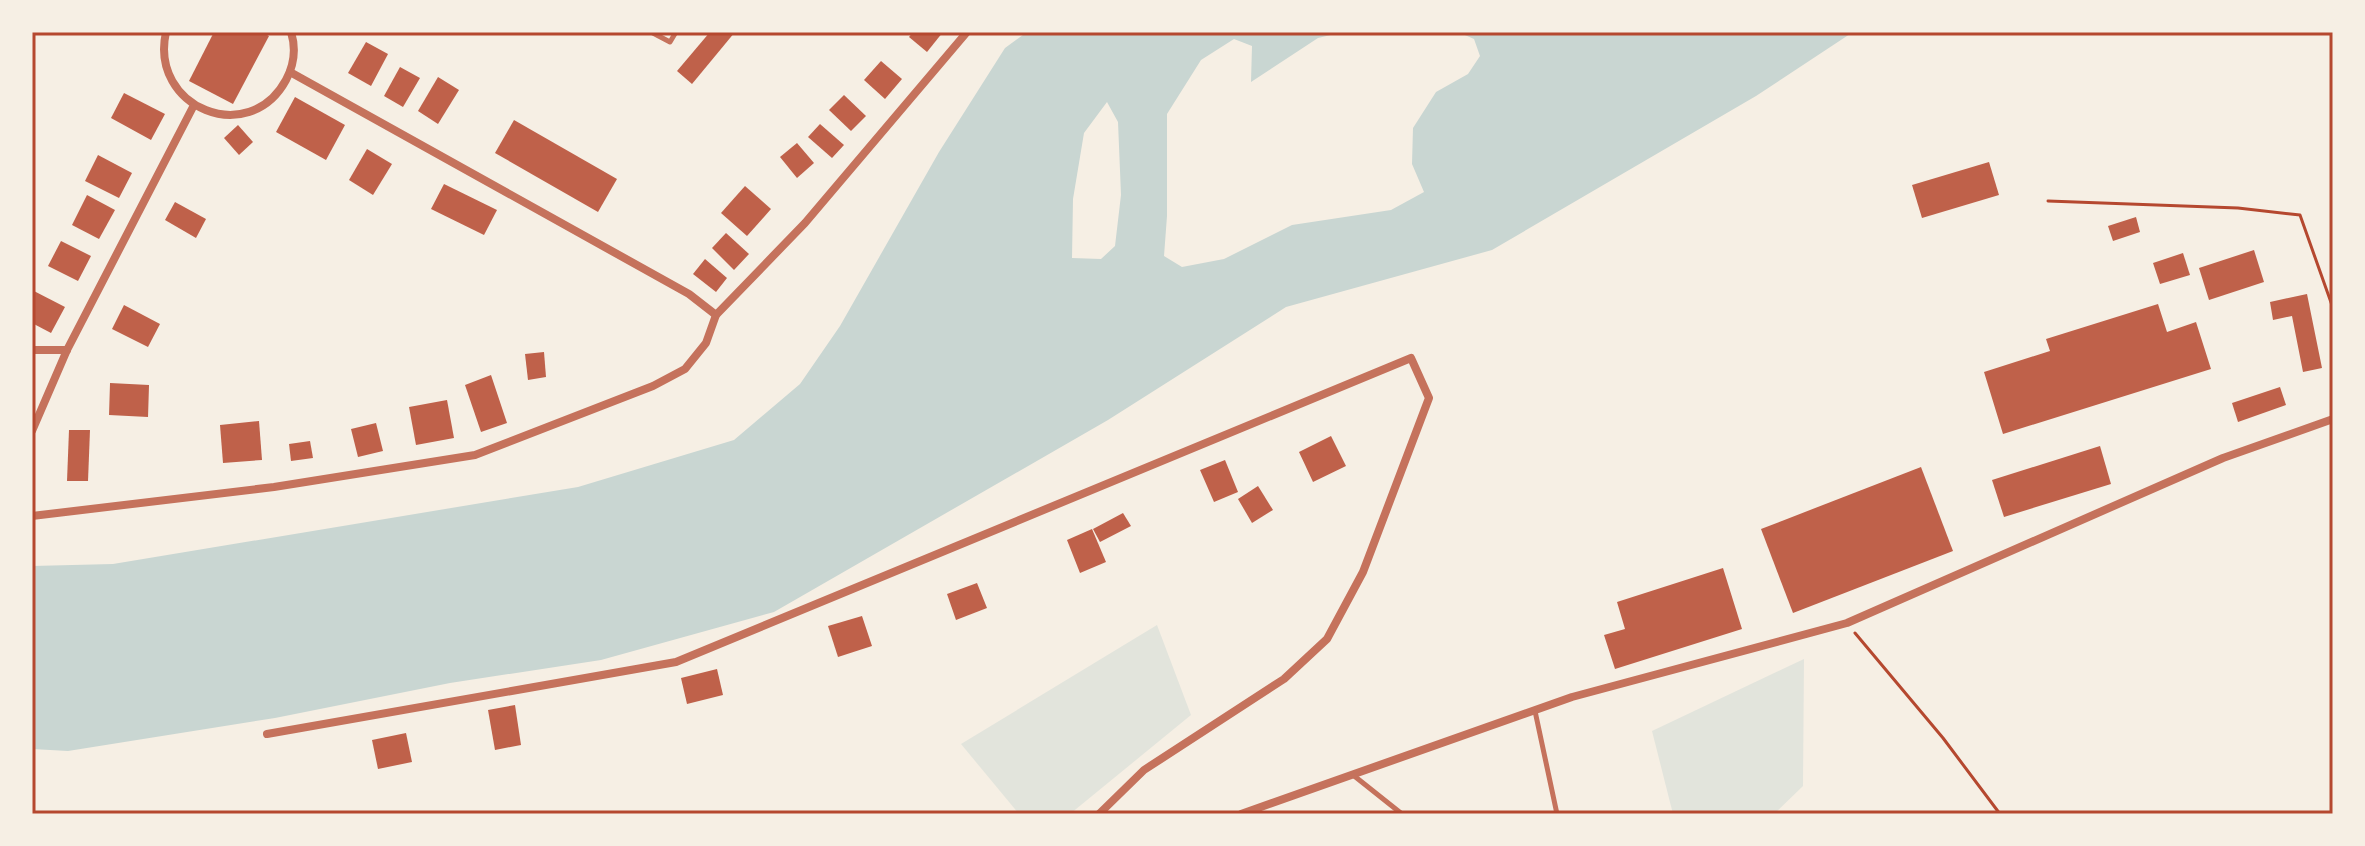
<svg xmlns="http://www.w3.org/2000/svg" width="2365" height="846" viewBox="0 0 2365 846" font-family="Roboto,sans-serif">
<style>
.green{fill:#e2e4dc}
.water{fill:#c9d6d2;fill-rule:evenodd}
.building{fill:#bf614a}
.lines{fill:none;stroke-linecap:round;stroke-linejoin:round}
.path{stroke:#b5482f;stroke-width:3}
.service{stroke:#c5725c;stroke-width:5}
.minor{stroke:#c5725c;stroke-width:8}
.neatline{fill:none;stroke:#b5482f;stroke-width:3}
</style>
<rect width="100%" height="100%" fill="#f6efe4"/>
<g class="green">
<polygon points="1157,625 1191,715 1070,814 1019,814 961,744"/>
<polygon points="1804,659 1803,786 1774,814 1673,814 1652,731"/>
</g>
<path class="water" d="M1027,32H1343L1318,38L1251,82L1252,46L1234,39L1201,60L1167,114V216L1164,256L1182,267L1224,259L1292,225L1391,210L1424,192L1412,164L1413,128L1436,92L1468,74L1480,56L1474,39L1458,32H1853L1756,96L1492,250L1286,307L1108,420L774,612L601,660L450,683L275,718L68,751L32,749V566L113,564L578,487L734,440L800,384L840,326L939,152L1005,48ZM1107,102L1118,122L1121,195L1115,246L1101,259L1072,258L1073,199L1084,133Z"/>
<g class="building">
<polygon points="214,32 262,32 269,36 233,104 189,81"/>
<polygon points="710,32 735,32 692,84 677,71"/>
<polygon points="913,32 943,32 927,52 909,37"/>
<polygon points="366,42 388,54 371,86 348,73"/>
<polygon points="881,61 902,79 885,99 864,80"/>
<polygon points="400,67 420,78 403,107 384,96"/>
<polygon points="438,77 459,90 438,124 418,111"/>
<polygon points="124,93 165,114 151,140 111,118"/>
<polygon points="844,95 866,116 851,131 829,110"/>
<polygon points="295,97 345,125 326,160 276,132"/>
<polygon points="514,120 617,179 598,212 495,153"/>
<polygon points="820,124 844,145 832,158 808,137"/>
<polygon points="238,125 253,142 239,155 224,138"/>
<polygon points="797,143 814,163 797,178 780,157"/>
<polygon points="367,149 392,164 373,195 349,180"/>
<polygon points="98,155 132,173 119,198 85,181"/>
<polygon points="1989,162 1999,195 1922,218 1912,185"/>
<polygon points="444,184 497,210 484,235 431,209"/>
<polygon points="745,186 771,209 747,236 721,213"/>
<polygon points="87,195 115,210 99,239 72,225"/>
<polygon points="175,202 206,219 196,238 165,220"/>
<polygon points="2136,217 2140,232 2113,241 2108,226"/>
<polygon points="726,233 749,254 734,270 712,248"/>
<polygon points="61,241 91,256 78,281 48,266"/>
<polygon points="2254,250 2264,282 2209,300 2199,268"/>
<polygon points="2183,253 2190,275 2160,284 2153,263"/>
<polygon points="705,259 727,278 716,292 693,274"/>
<polygon points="32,290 65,307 51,333 32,323"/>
<polygon points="2307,294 2322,368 2303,372 2292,316 2273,320 2270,302"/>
<polygon points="2158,304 2167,332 2196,322 2211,369 2003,434 1984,372 2050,351 2046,339"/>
<polygon points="124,305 160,324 148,347 112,329"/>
<polygon points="544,352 546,377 528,380 525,354"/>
<polygon points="491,375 507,423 481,432 465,385"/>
<polygon points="110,383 149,385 148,417 109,415"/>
<polygon points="2280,387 2286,405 2238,422 2232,403"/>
<polygon points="447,400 454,438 416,445 409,407"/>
<polygon points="259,421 262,460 223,463 220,425"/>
<polygon points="376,423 383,451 358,457 351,429"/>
<polygon points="69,430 90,430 88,481 67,481"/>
<polygon points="1331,436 1346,466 1313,482 1299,452"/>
<polygon points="310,441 313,458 291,461 289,444"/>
<polygon points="2100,446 2111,484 2004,517 1992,480"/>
<polygon points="1225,460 1238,492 1214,502 1200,470"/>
<polygon points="1921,467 1953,551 1793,613 1761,529"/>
<polygon points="1258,486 1273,510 1252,523 1238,499"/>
<polygon points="1123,513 1131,526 1100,542 1093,529"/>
<polygon points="1092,529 1106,562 1080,573 1067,540"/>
<polygon points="1723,568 1742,629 1615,669 1604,635 1625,629 1617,602"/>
<polygon points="977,583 987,608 956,620 947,594"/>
<polygon points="862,616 872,646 838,657 828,626"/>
<polygon points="717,669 723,695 687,704 681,678"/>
<polygon points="515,705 521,745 495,750 488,710"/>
<polygon points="406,733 412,762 378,769 372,740"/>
</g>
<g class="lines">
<g class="path">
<polyline points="2048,201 2238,208 2300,215 2333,308"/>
<polyline points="1855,633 1943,738 2000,814"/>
</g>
<g class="service">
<polyline points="651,32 670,42 676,32"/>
<polyline points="1535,711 1557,814"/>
<polyline points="1353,775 1402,814"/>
</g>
<g class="minor">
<path d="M166,32C149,108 249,148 286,80C294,65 296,48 291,32"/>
<polyline points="290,72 689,294 716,315"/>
<polyline points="32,350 67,350"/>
<polyline points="32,431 67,350 194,105"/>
<polyline points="32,516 274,487 475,455 653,386 685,369 706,343 716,315 805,223 967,32"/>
<polyline points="267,734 676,662 1411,358 1429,398 1363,572 1327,639 1284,679 1144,770 1099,814"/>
<polyline points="1241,814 1572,697 1847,623 2223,458 2333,419"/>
</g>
</g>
<rect width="2365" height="846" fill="none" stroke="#f6efe4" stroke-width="68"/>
<rect x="34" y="34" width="2297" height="778" class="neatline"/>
</svg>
